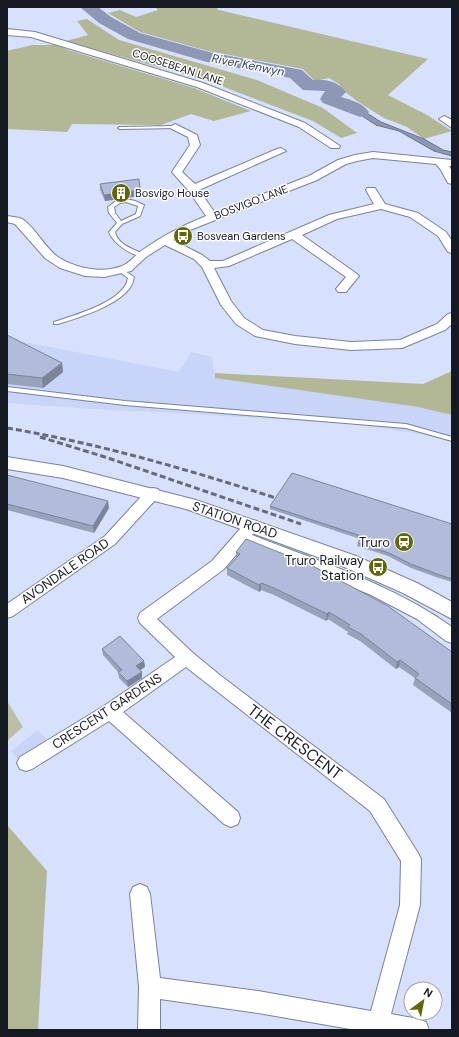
<svg xmlns="http://www.w3.org/2000/svg" width="459" height="1037" viewBox="0 0 459 1037" font-family="'DM Sans',sans-serif">
<style>
.built{fill:#c9d5f8}
.green{fill:#bbbfa5}
.forest{fill:#b2b796}
.water{fill:#8e98b6;stroke:#6a728a}
.lines{fill:none;stroke-linecap:round;stroke-linejoin:round}
.river{fill:#8e98b6;fill-rule:evenodd}
.service-casing{stroke:#79829b;stroke-width:2}
.minor-casing{stroke:#79829b;stroke-width:2}
.tertiary-casing{stroke:#79829b;stroke-width:2}
.service{fill:#fff;fill-rule:evenodd}
.minor{fill:#fff;fill-rule:evenodd}
.tertiary{fill:#fff;fill-rule:evenodd}
.rail{stroke:#656b7c;stroke-width:3;stroke-dasharray:6 3;stroke-linecap:butt}
.wall{fill:#97a2bb}
.shaded-wall{fill:#7b8499}
.building{fill:#b0bcda;stroke:#7b8499}
.labels{text-anchor:middle;dominant-baseline:central;stroke-width:3;stroke-linejoin:round;paint-order:stroke}
.far-street-label{font-size:11px;fill:#151922;stroke:#fff}
.far-poi-label{font-size:11px;fill:#151922;stroke:#fff;text-anchor:start}
.far-water-label{font-size:12px;font-style:italic;fill:#32406b;stroke:#fff}
.street-label{font-size:13px;fill:#151922;stroke:#fff}
.poi-label{font-size:13px;fill:#151922;stroke:#fff;text-anchor:end}
.near-street-label{font-size:16px;fill:#151922;stroke:#fff}
</style>
<rect width="100%" height="100%" fill="#d7e1fd"/>
<g class="built">
<polygon points="7,335 19,341 179,372 191,352 212,357 215,377 418,407 452,415 452,442 420,434 354,424 194,414 91,409 7,403"/>
<polygon points="38,730 47,740 19,761 11,751"/>
</g>
<polygon class="green" points="7,701 23,727 7,741"/>
<g class="forest">
<polygon points="155,7 215,7 219,10 428,59 388,95 427,115 452,131 424,139 407,127 384,118 357,101 344,91 339,84 329,78 315,81 303,69 208,51 140,32 108,13 120,10 136,17 158,10"/>
<polygon points="87,19 119,40 257,80 323,108 357,133 341,138 313,121 211,82 66,41 88,35 77,21"/>
<polygon points="32,45 57,45 68,50 194,88 251,111 214,121 191,114 161,125 72,124 67,132 7,129 7,51"/>
<polygon points="452,371 452,415 418,407 215,378 215,373 423,384"/>
<polygon points="7,825 47,871 38,1030 7,1030"/>
</g>
<polygon class="water" points="330,96 334,99 352,104 381,122 424,139 443,150 452,152 452,156 434,151 399,131 376,125 347,106 333,103 328,98"/>
<g class="lines">
<path class="river" d="M80,7H98L111,17L140,33L209,52L302,70L313,80C325,79 338,81 346,92L341,97C351,100 363,103 369,112L366,116L360,117L323,103L320,99L325,91L303,90L290,78L207,62L128,39L99,23Z"/>
<g class="service-casing">
<g id="service">
<polygon points="175,126 177,126 177,128 120,129 118,128 120,127"/>
<path d="M126,199L135,201L144,205L140,216L122,224L115,232C118,245 133,249 144,254V256C132,257 113,243 109,232L117,223L109,213L108,207L116,201ZM126,202L138,206L136,214L121,221L115,213L114,207L120,203Z"/>
<path d="M122,269L134,277C133,280 133,283 131,286C120,305 78,318 58,324H54V322C75,315 112,305 125,286C127,284 127,281 128,278L120,272L119,271Z"/>
<polygon points="7,387 125,401 406,424 452,437 452,441 406,428 125,405 7,391"/>
</g>
</g>
<g class="minor-casing">
<g id="minor">
<polygon points="7,29 35,32 203,83 305,123 340,146 339,148 331,148 299,127 197,87 31,37 7,35"/>
<polygon points="444,116 452,120 452,128 439,119"/>
<path d="M175,124L197,135L200,145L182,172L195,184L277,149L281,148L286,151L199,190L215,213L309,176L338,160L355,155L373,152L452,160V166H449L452,171V184L448,183L441,170L436,164L373,158L357,161L346,164L317,180L190,230L173,240L202,255L210,261H223L329,215L374,204L366,190L367,188H375L385,204L418,213L446,232L452,241V253L448,252L438,236L410,217L381,209L337,219L302,235L357,274L359,276L346,292H338L336,289L346,277L292,239L229,266L214,268L231,301L244,318L263,330L295,336L351,342L400,340L437,324L448,314L452,313V324L445,330L402,348L351,350L295,344L255,336L236,324L221,305L202,267L194,259L165,245L146,257L131,271L104,277L85,276L60,268L45,258L15,224L7,222V216C12,217 18,217 22,219C33,225 46,249 58,257C75,268 102,274 122,266C130,263 137,253 144,249C164,235 184,225 206,216L189,191L172,172L190,145L188,137L172,129L170,127Z"/>
<polygon points="153,488 158,489 160,493 158,497 115,544 13,616 7,618 7,604 105,536 148,489"/>
<path d="M252,520L257,521L260,525L252,535C320,562 392,584 452,627V643L446,641L417,619L369,594L245,544L224,569L157,619L193,653L221,676L384,799L418,853L421,859L420,905L391,1014L418,1019L426,1022L429,1030H356L258,1013L160,999V1030H138L139,987L130,894L133,887L140,884L147,887L150,894L160,978L258,991L371,1011L400,905L401,861L370,811L186,667L123,712L238,812L240,818L238,824L231,827L224,824L109,721L32,769L26,771L20,769L17,763L20,757L104,706L175,657L140,623L138,618L140,613L212,561L247,521Z"/>
</g>
</g>
<g class="tertiary-casing">
<polygon id="tertiary" points="7,457 63,466 196,500 356,556 417,583 452,602 452,619 403,593 342,566 186,509 63,478 7,469"/>
</g>
<use href="#service" class="service"/>
<use href="#minor" class="minor"/>
<use href="#tertiary" class="tertiary"/>
<g class="rail">
<path d="M7,428C102,444 193,471 285,501"/>
<polyline points="40,437 105,457 301,524"/>
</g>
</g>
<g class="wall">
<polygon points="100,184 140,196 105,201 100,190"/>
<polygon points="7,335 62,363 63,372 43,388 7,384"/>
<polygon points="7,475 109,508 94,533 7,510"/>
<polygon points="270,506 452,524 452,582 436,577 411,568 388,556 357,546 358,543 360,539 270,509"/>
<polygon points="236,552 452,652 452,713 413,685 415,678 399,667 396,669 360,641 347,634 348,632 328,619 326,621 274,595 261,590 259,592 227,575 227,568 236,558"/>
<polygon points="102,649 144,661 145,667 140,670 142,672 142,678 128,687 119,678 118,672 103,655"/>
</g>
<g class="shaded-wall">
<polygon points="140,190 140,196 105,201 104,195"/>
<polygon points="62,363 63,372 43,388 42,378"/>
<polygon points="108,501 109,508 94,533 93,526"/>
<polygon points="261,583 261,590 259,592 259,585"/>
<polygon points="329,612 328,619 326,621 327,614"/>
<polygon points="400,660 399,667 396,669 397,662"/>
<polygon points="144,661 145,667 137,672 136,666"/>
<polygon points="142,672 142,678 128,687 127,681"/>
</g>
<g class="building">
<polygon points="139,179 140,190 104,195 100,184"/>
<polygon points="7,335 62,363 42,378 7,374"/>
<polygon points="292,473 452,524 452,579 437,574 411,564 389,553 358,543 361,536 270,506"/>
<polygon points="7,475 108,501 93,526 7,504"/>
<polygon points="246,539 311,565 388,606 452,652 452,704 415,678 419,674 400,660 397,662 361,634 348,627 350,625 329,612 327,614 274,588 261,583 259,585 227,568 240,554 236,552"/>
<polygon points="120,636 144,661 136,666 142,672 127,681 118,672 122,670 102,649"/>
</g>
<defs>
<g id="building-disc" transform="scale(1)"><circle r="9.5" fill="#5f6708" stroke="#fff"/><path d="M-4-6H4V6H1V3H-1V6H-4ZM-2.5-4.3h1.7v1.8h-1.7ZM.8-4.3h1.7v1.8H.8ZM-2.5-1h1.7V.8h-1.7ZM.8-1h1.7V.8H.8Z" fill="#fff"/></g>
<g id="bus-disc" transform="scale(1)"><circle r="9.5" fill="#5f6708" stroke="#fff"/><path d="M-5-6H5V4H4V6H2V4H-2V6H-4V4H-5ZM-3.5-4V0h7V-4ZM-3.5 1.2v1.5H-2V1.2ZM2 1.2v1.5H3.5V1.2Z" fill="#fff"/></g>
<g id="station-disc" transform="scale(1)"><circle r="9.5" fill="#5f6708" stroke="#fff"/><path d="M-3-6H3Q5-6 5-4V2Q5 4 3 4L4.5 6H3L1.5 4h-3L-3 6H-4.5L-3 4Q-5 4-5 2V-4Q-5-6-3-6ZM-3.5-4v3h7v-3ZM-3.5 1v1.5H-2V1ZM2 1v1.5H3.5V1Z" fill="#fff"/></g>
</defs>
<g fill-rule="evenodd">
<use href="#building-disc" x="121" y="193"/>
<use href="#bus-disc" x="183" y="236"/>
<use href="#station-disc" x="404" y="542"/>
<use href="#bus-disc" x="378" y="567"/>
</g>
<g class="labels">
<g class="far-street-label">
<text transform="translate(178 67) rotate(18)">COOSEBEAN LANE</text>
<text transform="translate(251 202) rotate(-21)">BOSVIGO LANE</text>
</g>
<g class="far-poi-label">
<text x="135" y="193">Bosvigo House</text>
<text x="197" y="236">Bosvean Gardens</text>
</g>
<g class="far-water-label">
<text transform="translate(248 65) rotate(11)">River Kenwyn</text>
</g>
<g class="street-label">
<text transform="translate(235 520) rotate(19)">STATION ROAD</text>
<text transform="translate(65 571) rotate(-35)">AVONDALE ROAD</text>
<text transform="translate(107 711) rotate(-33)">CRESCENT GARDENS</text>
</g>
<g class="poi-label">
<text x="390" y="542">Truro</text>
<text x="364" y="560">Truro Railway<tspan x="364" dy="15">Station</tspan></text>
</g>
<g class="near-street-label">
<text transform="translate(295 742) rotate(37)">THE CRESCENT</text>
</g>
</g>
<rect width="459" height="1037" fill="none" stroke="#151922" stroke-width="16"/>
<g transform="translate(423 1001) rotate(32)"><circle r="19" fill="#ffffff" stroke="#a1a3a7"/>
<path d="M0-3L7 15L0 10L-7 15Z" fill="#5f6708"/>
<text y="-6" font-size="11" font-weight="bold" text-anchor="middle" fill="#151922">N</text>
</g>
</svg>
